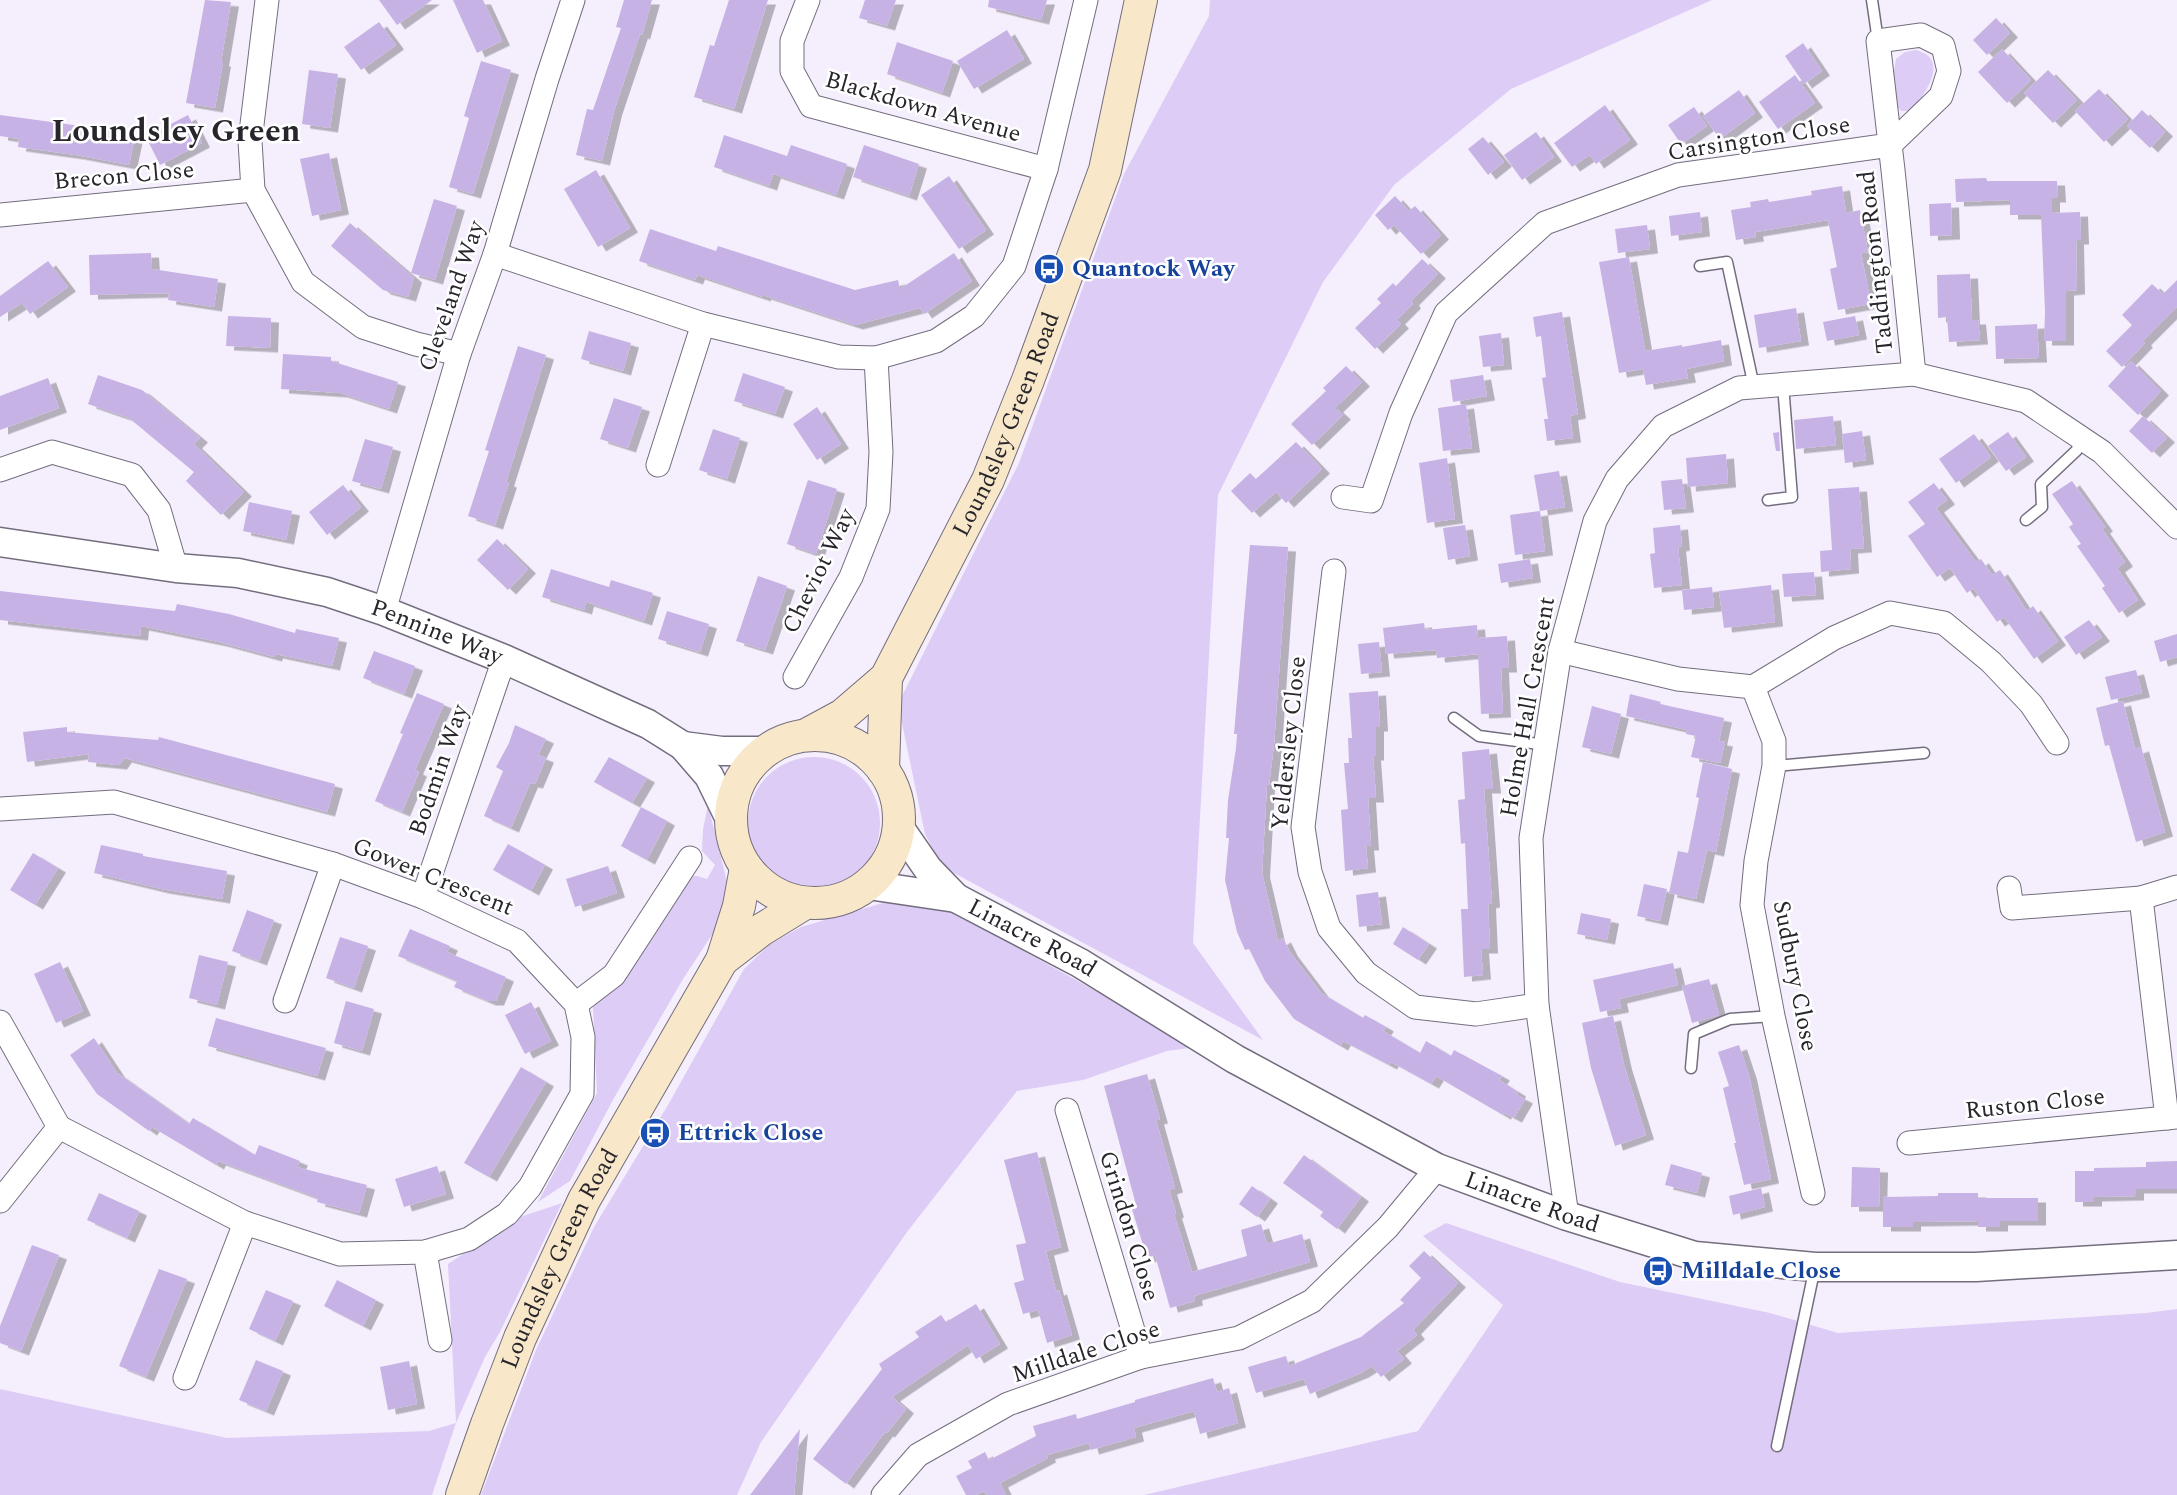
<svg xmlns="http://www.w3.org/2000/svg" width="2177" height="1495" viewBox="0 0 2177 1495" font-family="Spectral,serif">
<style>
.green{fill:#dcccf6}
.building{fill:#c7b2e5;filter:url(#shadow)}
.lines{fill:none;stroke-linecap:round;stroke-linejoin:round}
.service-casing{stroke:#736d7d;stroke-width:13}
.minor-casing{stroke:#736d7d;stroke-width:25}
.tertiary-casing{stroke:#736d7d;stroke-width:31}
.secondary-casing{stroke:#736d7d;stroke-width:34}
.service{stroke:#fff;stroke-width:10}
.minor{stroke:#fff;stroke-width:23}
.tertiary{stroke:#fff;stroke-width:28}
.secondary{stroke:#f8e8c9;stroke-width:32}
.labels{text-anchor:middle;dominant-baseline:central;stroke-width:5;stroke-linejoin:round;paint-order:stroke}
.street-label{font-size:24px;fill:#28262c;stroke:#fff}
.transit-label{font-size:24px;font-weight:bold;fill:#164399;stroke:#fff;text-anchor:start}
.district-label{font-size:32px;font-weight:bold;fill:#28262c;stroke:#fff}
</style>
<defs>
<filter id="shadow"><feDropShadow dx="8" dy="4.5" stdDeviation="0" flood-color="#0004"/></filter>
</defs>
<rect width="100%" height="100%" fill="#f5effd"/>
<g class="green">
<polygon points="1210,0 1712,0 1511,89 1394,185 1323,282 1218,495 1193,943 1263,1040 941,866 925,834 898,704 1019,463 1124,174 1209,16"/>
<path d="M1916,50C1951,59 1925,95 1910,111H1901L1894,102V71L1896,59L1905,52Z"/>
<circle cx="814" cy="823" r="66"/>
<polygon points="708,805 727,882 727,904 715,930 683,979 614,1098 570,1181 538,1202 597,1093 593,1007 627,973 688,876 697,876 707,879 715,865 702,851 703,829"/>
<polygon points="893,900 948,909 1197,1047 1167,1051 1083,1080 1017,1091 907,1232 761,1442 737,1495 481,1495 536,1350 594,1227 668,1105 744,969 769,945 801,927"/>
<polygon points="562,1203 500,1332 485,1357 456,1423 432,1495 0,1495 0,1389 227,1438 429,1431 456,1423 448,1264 517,1218"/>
<polygon points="1446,1223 1620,1282 1770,1313 1838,1333 2146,1313 2177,1309 2177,1495 1144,1495 1418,1431 1503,1305 1423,1236"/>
</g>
<g class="building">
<polygon points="205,0 231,2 221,62 223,62 215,108 186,103"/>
<polygon points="379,0 432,0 397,25"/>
<polygon points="453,0 483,0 502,41 477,53"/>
<polygon points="624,0 652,0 642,35 640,34 614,111 602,161 576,155 587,109 593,110 621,28 616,27"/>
<polygon points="729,0 768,0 734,109 694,97 710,45 714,46"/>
<polygon points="865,0 896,0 887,26 859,18"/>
<polygon points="989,0 1047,0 1041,20 988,7"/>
<polygon points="1996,18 2010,33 1987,55 1973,40"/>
<polygon points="379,22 396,45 361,70 344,47"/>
<polygon points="1007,30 1024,59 974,89 957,61"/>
<polygon points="897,42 953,61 942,93 887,74"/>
<polygon points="1803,43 1822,71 1804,84 1785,56"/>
<polygon points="2002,49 2031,80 2007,103 1978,72"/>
<polygon points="481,61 511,70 473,194 449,187 469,118 464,116"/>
<polygon points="309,70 338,74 330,128 302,124"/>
<polygon points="2048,70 2077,100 2053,123 2024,93"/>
<polygon points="1795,75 1815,103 1778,129 1759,102"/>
<polygon points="2099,89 2128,119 2104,142 2075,111"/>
<polygon points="1739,90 1755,113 1720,139 1703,116"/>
<polygon points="1605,105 1630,140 1596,164 1590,155 1572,167 1554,143"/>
<polygon points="1694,107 1707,126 1681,144 1668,125"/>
<polygon points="2142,110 2165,132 2150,148 2127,126"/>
<polygon points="0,115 81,126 135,136 129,165 76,155 18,147 19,139 0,136"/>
<polygon points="188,115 202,143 160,165 146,137"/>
<polygon points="1536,132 1554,157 1522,180 1504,155"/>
<polygon points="724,135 787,156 791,145 847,164 836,195 773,174 769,186 714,167"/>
<polygon points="1483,137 1504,162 1488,175 1468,149"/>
<polygon points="864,145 919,164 909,196 853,177"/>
<polygon points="329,153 341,210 312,216 300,159"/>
<polygon points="596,170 630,228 598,247 564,189"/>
<polygon points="949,176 986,230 959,249 921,195"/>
<polygon points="1986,178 1987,181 2057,181 2058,198 2052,198 2052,213 2080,212 2081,240 2076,240 2077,290 2066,291 2066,341 2044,341 2045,311 2041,215 2010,215 2010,200 1956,202 1955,179"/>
<polygon points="1842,186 1846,213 1860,210 1868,252 1861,253 1871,304 1838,310 1830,269 1837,267 1828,220 1755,232 1756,237 1736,240 1731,210 1751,207 1750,202 1768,199 1769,202 1812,195 1811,191"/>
<polygon points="1395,196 1409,211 1415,206 1441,235 1421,254 1394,225 1388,230 1375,215"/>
<polygon points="434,199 457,206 435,280 411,273"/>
<polygon points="1951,203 1952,235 1930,236 1929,204"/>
<polygon points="1700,212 1702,232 1671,236 1669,216"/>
<polygon points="350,223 414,278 408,297 383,290 331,246"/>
<polygon points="1647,225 1650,249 1618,253 1615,229"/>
<polygon points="650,229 716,251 718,246 855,290 898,280 900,289 954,253 972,281 924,314 920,308 855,325 763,295 763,297 697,275 695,280 639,261"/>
<polygon points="151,253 152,269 218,279 214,307 168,300 169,293 90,295 89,255"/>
<polygon points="1629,257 1645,351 1682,345 1682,347 1721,340 1724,361 1686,369 1688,378 1646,385 1643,369 1619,373 1599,262"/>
<polygon points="1422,259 1438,274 1411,301 1413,304 1397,320 1401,324 1375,349 1355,328 1381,303 1377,299 1393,283 1396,286"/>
<polygon points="48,261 68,287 30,314 22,303 0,317 0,296"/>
<polygon points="1970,274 1972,320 1978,320 1980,340 1949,342 1947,317 1938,318 1937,275"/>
<polygon points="2177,280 2177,307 2143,341 2145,343 2122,367 2106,351 2132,325 2122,315 2152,284 2163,294"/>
<polygon points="1796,308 1801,341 1759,348 1754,315"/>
<polygon points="1562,312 1578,414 1570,416 1573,438 1547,441 1544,419 1548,419 1542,378 1546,377 1541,336 1536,337 1533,317"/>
<polygon points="228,316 271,318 270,348 226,346"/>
<polygon points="1855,316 1859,335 1827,341 1823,322"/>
<polygon points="2037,324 2039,358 1996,359 1995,326"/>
<polygon points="589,331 631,343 623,371 581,359"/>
<polygon points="1501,333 1504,365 1483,367 1479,336"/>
<polygon points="518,346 546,355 506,482 509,483 495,525 468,516 489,451 485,450"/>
<polygon points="283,354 331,357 331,361 398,382 389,409 340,393 281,389"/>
<polygon points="2131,361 2161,391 2138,415 2108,386"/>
<polygon points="1346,366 1362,382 1335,408 1343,415 1312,445 1291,424 1326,391 1323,388"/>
<polygon points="743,373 785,387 775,414 734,401"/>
<polygon points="98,375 142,390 200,438 194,444 244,492 221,515 186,481 194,472 129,418 88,404"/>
<polygon points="1483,375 1487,396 1453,402 1450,380"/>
<polygon points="48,378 59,408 0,430 0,396"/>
<polygon points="614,398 642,407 628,448 600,439"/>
<polygon points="1466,404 1472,448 1443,451 1438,408"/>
<polygon points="817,407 841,444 817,460 793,424"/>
<polygon points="1833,416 1836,445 1796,449 1794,420"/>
<polygon points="2143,416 2167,438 2152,453 2129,431"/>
<polygon points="713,429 740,438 727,479 699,470"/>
<polygon points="1862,431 1866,460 1845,463 1842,434"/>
<polygon points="1779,432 1780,451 1776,451 1773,433"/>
<polygon points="2008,432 2026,457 2006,471 1988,446"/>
<polygon points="1974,434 1991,457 1956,483 1939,459"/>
<polygon points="365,439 393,447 381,489 352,481"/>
<polygon points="1296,442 1322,469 1286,503 1276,492 1252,513 1231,491 1250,473 1256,479"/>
<polygon points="1726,454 1728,483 1688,487 1686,458"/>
<polygon points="1447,458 1455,519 1427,523 1419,463"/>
<polygon points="1559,471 1565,507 1540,511 1534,475"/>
<polygon points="1682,479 1686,508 1664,510 1661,481"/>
<polygon points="808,480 837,489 816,554 787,544"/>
<polygon points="2072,481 2105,527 2102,529 2125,562 2117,568 2138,600 2119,613 2102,588 2105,586 2077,546 2081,544 2069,527 2073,524 2052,494"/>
<polygon points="1934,483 1947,500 1936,508 1976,562 1981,559 1992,575 2000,570 2027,611 2033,606 2058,641 2034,659 2004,617 1997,622 1973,588 1967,593 1950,568 1937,577 1908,536 1925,524 1908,502"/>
<polygon points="343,485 361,507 327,535 309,512"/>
<polygon points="1859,487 1864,548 1850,549 1851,569 1821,572 1820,551 1832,550 1828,489"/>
<polygon points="249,502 292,511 286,540 243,531"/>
<polygon points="1540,511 1545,551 1515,555 1510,515"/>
<polygon points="1465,525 1470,556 1448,560 1443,528"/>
<polygon points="1680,525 1682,546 1678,547 1682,585 1654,588 1650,554 1655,553 1653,528"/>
<polygon points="497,539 528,569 508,590 477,560"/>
<polygon points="1250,545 1288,547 1274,744 1269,785 1267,784 1262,873 1278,941 1283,938 1290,952 1321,993 1363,1018 1365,1015 1386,1027 1383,1031 1420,1053 1426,1041 1451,1056 1454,1050 1502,1076 1499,1080 1518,1092 1517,1095 1525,1099 1514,1118 1504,1113 1503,1115 1436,1076 1431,1084 1391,1062 1389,1065 1343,1041 1340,1046 1294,1019 1265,981 1249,949 1245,950 1237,932 1225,880 1229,838 1226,838 1228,800 1236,748 1237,734 1234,734"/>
<polygon points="1530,559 1533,578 1501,583 1498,564"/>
<polygon points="551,569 609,587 611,580 653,593 644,621 586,602 584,610 542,597"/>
<polygon points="1814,572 1816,595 1784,597 1782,574"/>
<polygon points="758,576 787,586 765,650 736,641"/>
<polygon points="1771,585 1775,622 1724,628 1719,591"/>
<polygon points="1712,587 1714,607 1684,610 1682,590"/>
<polygon points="0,591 175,611 177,604 229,614 295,633 296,629 339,638 332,666 275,654 274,657 219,642 141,626 140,636 0,620"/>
<polygon points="667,611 709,624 700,652 658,639"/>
<polygon points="2089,620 2102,637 2076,655 2064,637"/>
<polygon points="1424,623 1425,630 1477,625 1478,638 1507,636 1509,668 1501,668 1503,713 1481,714 1478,654 1437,658 1436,650 1386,654 1383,628"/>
<polygon points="2177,634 2177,657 2160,662 2154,641"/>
<polygon points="1379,642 1382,672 1361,674 1358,644"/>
<polygon points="374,651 415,666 404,694 363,678"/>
<polygon points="2136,670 2142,693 2111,700 2105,677"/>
<polygon points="1378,691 1380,727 1376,727 1376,756 1373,756 1376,798 1368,798 1371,846 1366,846 1368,868 1345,871 1341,810 1348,809 1344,763 1349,763 1348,738 1352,738 1349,693"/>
<polygon points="417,693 444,704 415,770 419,772 402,812 375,801 403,734 400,733"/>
<polygon points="1630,694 1661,702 1660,704 1724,718 1719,741 1725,742 1720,763 1691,757 1696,736 1686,734 1687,730 1626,716"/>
<polygon points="2123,701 2135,749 2141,747 2165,832 2136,842 2109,745 2105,746 2096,708"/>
<polygon points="1592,706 1621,714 1611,754 1582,747"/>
<polygon points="515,725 546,739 538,755 546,758 535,784 530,783 511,828 484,816 503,771 496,767 509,743"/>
<polygon points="67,727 67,732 158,740 159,737 335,784 327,812 124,758 119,765 88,762 89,754 27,762 23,732"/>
<polygon points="1489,749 1493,789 1484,789 1492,903 1488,904 1490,949 1481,949 1483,975 1464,977 1461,909 1468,909 1465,843 1461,844 1458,800 1465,799 1462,752"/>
<polygon points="609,757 647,778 632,803 594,782"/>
<polygon points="1703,762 1732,769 1716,852 1707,850 1696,899 1669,893 1678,851 1688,853 1699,798 1696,797"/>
<polygon points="641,807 667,821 647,860 621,846"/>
<polygon points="508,844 545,865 531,891 493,870"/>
<polygon points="101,845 143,854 143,856 227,871 222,899 161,889 94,873"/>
<polygon points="33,853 58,868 35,905 10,890"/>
<polygon points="608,866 617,893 575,907 566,879"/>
<polygon points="1644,884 1667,889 1660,921 1637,916"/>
<polygon points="1378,892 1382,924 1359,927 1356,895"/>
<polygon points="247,910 274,920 259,961 232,951"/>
<polygon points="1581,913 1611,919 1607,940 1577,934"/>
<polygon points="1403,927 1429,944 1418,960 1393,944"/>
<polygon points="410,929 450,946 447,952 506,977 496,1001 488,1001 454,987 457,981 398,956"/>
<polygon points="340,937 368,946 354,988 326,978"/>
<polygon points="199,955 228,962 217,1005 189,998"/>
<polygon points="60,962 83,1011 56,1023 34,974"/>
<polygon points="1673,963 1678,985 1619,999 1621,1008 1600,1012 1593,980"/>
<polygon points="1709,979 1719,1015 1692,1023 1682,986"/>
<polygon points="346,1001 374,1009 362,1051 334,1043"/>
<polygon points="531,1002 551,1041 525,1054 505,1015"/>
<polygon points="1613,1016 1624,1065 1646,1135 1615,1146 1591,1068 1582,1023"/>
<polygon points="216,1018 326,1048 317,1076 208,1046"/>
<polygon points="94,1038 117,1073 189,1124 193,1118 255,1155 259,1145 300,1161 297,1167 367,1185 359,1213 317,1202 318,1198 218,1161 216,1165 152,1127 149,1131 97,1094 70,1055"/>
<polygon points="1739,1045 1749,1075 1771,1179 1744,1185 1734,1143 1736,1143 1723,1088 1729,1086 1718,1052"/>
<polygon points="521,1067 546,1082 489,1177 464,1163"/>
<polygon points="1147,1074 1160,1119 1156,1120 1175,1188 1169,1190 1176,1213 1174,1214 1192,1272 1247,1256 1241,1230 1261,1224 1267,1244 1302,1234 1310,1262 1194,1296 1195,1301 1170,1308 1155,1255 1147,1258 1131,1206 1136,1205 1104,1086"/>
<polygon points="1037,1152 1061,1247 1046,1251 1056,1291 1059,1290 1072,1335 1047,1343 1038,1310 1023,1314 1014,1283 1024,1280 1016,1245 1026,1243 1004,1160"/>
<polygon points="1304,1155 1361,1197 1337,1229 1320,1216 1323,1212 1283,1183"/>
<polygon points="2177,1161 2177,1189 2136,1189 2136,1196 2094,1197 2094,1202 2075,1202 2075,1171 2094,1171 2094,1168 2146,1167 2146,1162"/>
<polygon points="1671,1164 1702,1173 1697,1193 1665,1185"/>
<polygon points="437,1166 446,1194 404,1207 395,1179"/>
<polygon points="1852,1167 1880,1168 1879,1207 1851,1207"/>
<polygon points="1252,1186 1270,1199 1257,1217 1239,1204"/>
<polygon points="1761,1188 1765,1207 1733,1215 1729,1196"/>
<polygon points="99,1193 139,1211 127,1238 87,1220"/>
<polygon points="1938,1193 1978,1193 1978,1198 2038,1198 2038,1221 2000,1221 2000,1227 1978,1227 1978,1221 1913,1222 1913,1227 1883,1227 1883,1197 1938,1196"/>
<polygon points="32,1245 59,1255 21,1351 0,1343 0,1326"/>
<polygon points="1424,1251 1458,1283 1413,1330 1417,1335 1397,1351 1404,1359 1381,1377 1372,1366 1361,1373 1310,1394 1304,1379 1256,1393 1248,1367 1286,1356 1289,1366 1361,1337 1404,1303 1400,1300 1421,1278 1409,1266"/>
<polygon points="159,1269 187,1279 146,1377 119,1366"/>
<polygon points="337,1280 376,1300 363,1326 324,1306"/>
<polygon points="266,1290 293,1301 275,1341 249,1329"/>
<polygon points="976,1304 1000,1344 976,1359 968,1345 892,1397 906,1409 887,1433 885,1432 846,1484 813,1459 882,1369 879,1364 919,1337 915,1332 941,1315 946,1322"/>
<polygon points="256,1360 283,1371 266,1411 239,1400"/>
<polygon points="409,1361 417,1404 388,1410 380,1367"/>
<polygon points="1213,1378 1217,1392 1229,1388 1238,1423 1200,1434 1194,1411 1134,1428 1136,1437 1091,1450 1089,1443 1047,1455 1048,1458 1000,1483 1006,1495 987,1495 984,1491 976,1495 966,1495 956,1476 972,1468 968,1461 985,1452 989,1460 1036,1436 1033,1426 1076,1414 1077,1419 1135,1402 1135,1400"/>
<polygon points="800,1429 794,1495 750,1495"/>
</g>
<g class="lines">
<g class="service-casing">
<g id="service">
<polyline points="1872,0 1878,41"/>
<polyline points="1700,266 1727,262 1754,387"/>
<polyline points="1768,500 1792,497 1783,385"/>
<polyline points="2026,520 2042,507 2041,484 2077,450 2079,438"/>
<polyline points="1454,718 1479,736 1546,745"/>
<polyline points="1774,766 1924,753"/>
<polyline points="1691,1068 1694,1034 1730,1019 1773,1016"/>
<polyline points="1777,1446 1815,1267"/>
</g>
</g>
<g class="minor-casing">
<g id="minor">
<polyline points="267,0 250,141 253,190 303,282 363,327 416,344 459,354"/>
<polyline points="808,0 792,41 792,71 811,106 1046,169"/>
<polyline points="0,215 253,190"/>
<polyline points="495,254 703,324 839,357 876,358 936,341 974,316 1014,266 1046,169 1086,0"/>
<polyline points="658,465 703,324"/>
<polyline points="0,470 52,452 132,475 159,510 176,568"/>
<polyline points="1343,497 1371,501 1401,413 1446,313 1545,223 1678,175 1890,145 1941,96 1949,71 1943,46 1921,35 1878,41 1893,170 1914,374"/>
<polyline points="1334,571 1303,827 1310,872 1329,928 1366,973 1415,1007 1476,1014 1537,1005"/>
<polyline points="384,611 459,354 495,254 547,79 573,0"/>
<polyline points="1560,651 1678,679 1753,687 1834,638 1890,613 1944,623 1991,662 2031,704 2057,743"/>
<polyline points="795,677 851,577 878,509 881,452 876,358"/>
<polyline points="1753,687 1774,741 1774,766 1756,861 1752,905 1773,1016 1813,1193"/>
<polyline points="0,809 114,802 333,864 423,897 517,941 576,1004 583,1037 582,1094 530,1187 507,1214 469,1239 425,1252 340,1254 245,1223 59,1127 0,1022"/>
<polyline points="2009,888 2012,908 2141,898 2177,887"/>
<polyline points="423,897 504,659"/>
<polyline points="2141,898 2167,1118"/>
<polyline points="285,1001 333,864"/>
<polyline points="576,1004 614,975 690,858"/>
<polyline points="1067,1110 1141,1357"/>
<polyline points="1909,1143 2177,1117"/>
<polyline points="0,1201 59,1127"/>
<polyline points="1567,1216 1537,1005 1531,838 1560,651 1595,521 1617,479 1663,426 1739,388 1914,374 2026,401 2102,452 2177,527"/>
<polyline points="425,1252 440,1340"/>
<polyline points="185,1378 245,1223"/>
<polyline points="883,1495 918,1455 1008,1404 1141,1357 1239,1338 1312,1301 1388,1227 1437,1168"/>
</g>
</g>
<g class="tertiary-casing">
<g id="tertiary">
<path id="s1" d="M0,542L176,568L238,573L327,592L384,611L504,659L648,724L683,746L709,776L730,819"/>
<polyline points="683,746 722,751 764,751"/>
<polyline points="899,827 928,869 956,898"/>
<path id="s2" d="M868,885L956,898L1080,963L1235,1059L1437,1168L1567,1216L1695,1256L1815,1267H1976L2177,1255"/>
</g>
</g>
<g class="secondary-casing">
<g id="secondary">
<circle cx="815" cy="819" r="84"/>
<path id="s3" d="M806,735L843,715L886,678L988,480L1028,380L1105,170L1141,0"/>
<polyline points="883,770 886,678"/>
<polyline points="722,960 761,930 805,903"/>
<path id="s4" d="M462,1495L487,1424L520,1338L584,1200L722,960L739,906L746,868"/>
</g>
</g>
<use href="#service" class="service"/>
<use href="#minor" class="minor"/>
<use href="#tertiary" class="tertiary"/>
<use href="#secondary" class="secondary"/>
</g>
<defs>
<g id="bus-disc" transform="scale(1.575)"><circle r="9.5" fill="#1a4fb4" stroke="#fff"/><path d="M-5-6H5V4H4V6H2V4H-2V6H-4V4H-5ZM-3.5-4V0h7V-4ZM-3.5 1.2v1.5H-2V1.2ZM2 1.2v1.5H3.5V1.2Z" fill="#fff"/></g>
</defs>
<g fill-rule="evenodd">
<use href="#bus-disc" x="1049" y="269"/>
<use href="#bus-disc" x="655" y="1133"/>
<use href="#bus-disc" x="1658" y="1271"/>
</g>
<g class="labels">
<g class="street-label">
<text transform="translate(923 107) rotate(16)">Blackdown Avenue</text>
<text transform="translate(1759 139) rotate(-9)">Carsington Close</text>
<text transform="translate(124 176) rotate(-5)">Brecon Close</text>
<text transform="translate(1876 262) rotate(-96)">Taddington Road</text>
<text transform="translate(452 296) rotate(-71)">Cleveland Way</text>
<text stroke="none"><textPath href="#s3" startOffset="380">Loundsley Green Road</textPath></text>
<text transform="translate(819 571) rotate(-64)">Cheviot Way</text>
<text stroke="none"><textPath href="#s1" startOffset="448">Pennine Way</textPath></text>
<text transform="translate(1528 707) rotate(-80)">Holme Hall Crescent</text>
<text transform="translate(1289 743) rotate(-84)">Yeldersley Close</text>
<text transform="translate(439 770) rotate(-71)">Bodmin Way</text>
<text transform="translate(433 877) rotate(22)">Gower Crescent</text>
<text stroke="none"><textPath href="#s2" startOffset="175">Linacre Road</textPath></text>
<text transform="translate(1795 976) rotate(79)">Sudbury Close</text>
<text transform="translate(2035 1104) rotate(-6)">Ruston Close</text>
<text stroke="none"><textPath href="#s2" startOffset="742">Linacre Road</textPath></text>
<text transform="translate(1129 1226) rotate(73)">Grindon Close</text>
<text stroke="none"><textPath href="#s4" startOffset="256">Loundsley Green Road</textPath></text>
<text transform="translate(1086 1352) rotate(-18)">Milldale Close</text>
</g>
<g class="transit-label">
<text x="1072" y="269">Quantock Way</text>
<text x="678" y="1133">Ettrick Close</text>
<text x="1681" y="1271">Milldale Close</text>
</g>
<g class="district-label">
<text x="176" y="131">Loundsley Green</text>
</g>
</g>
</svg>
